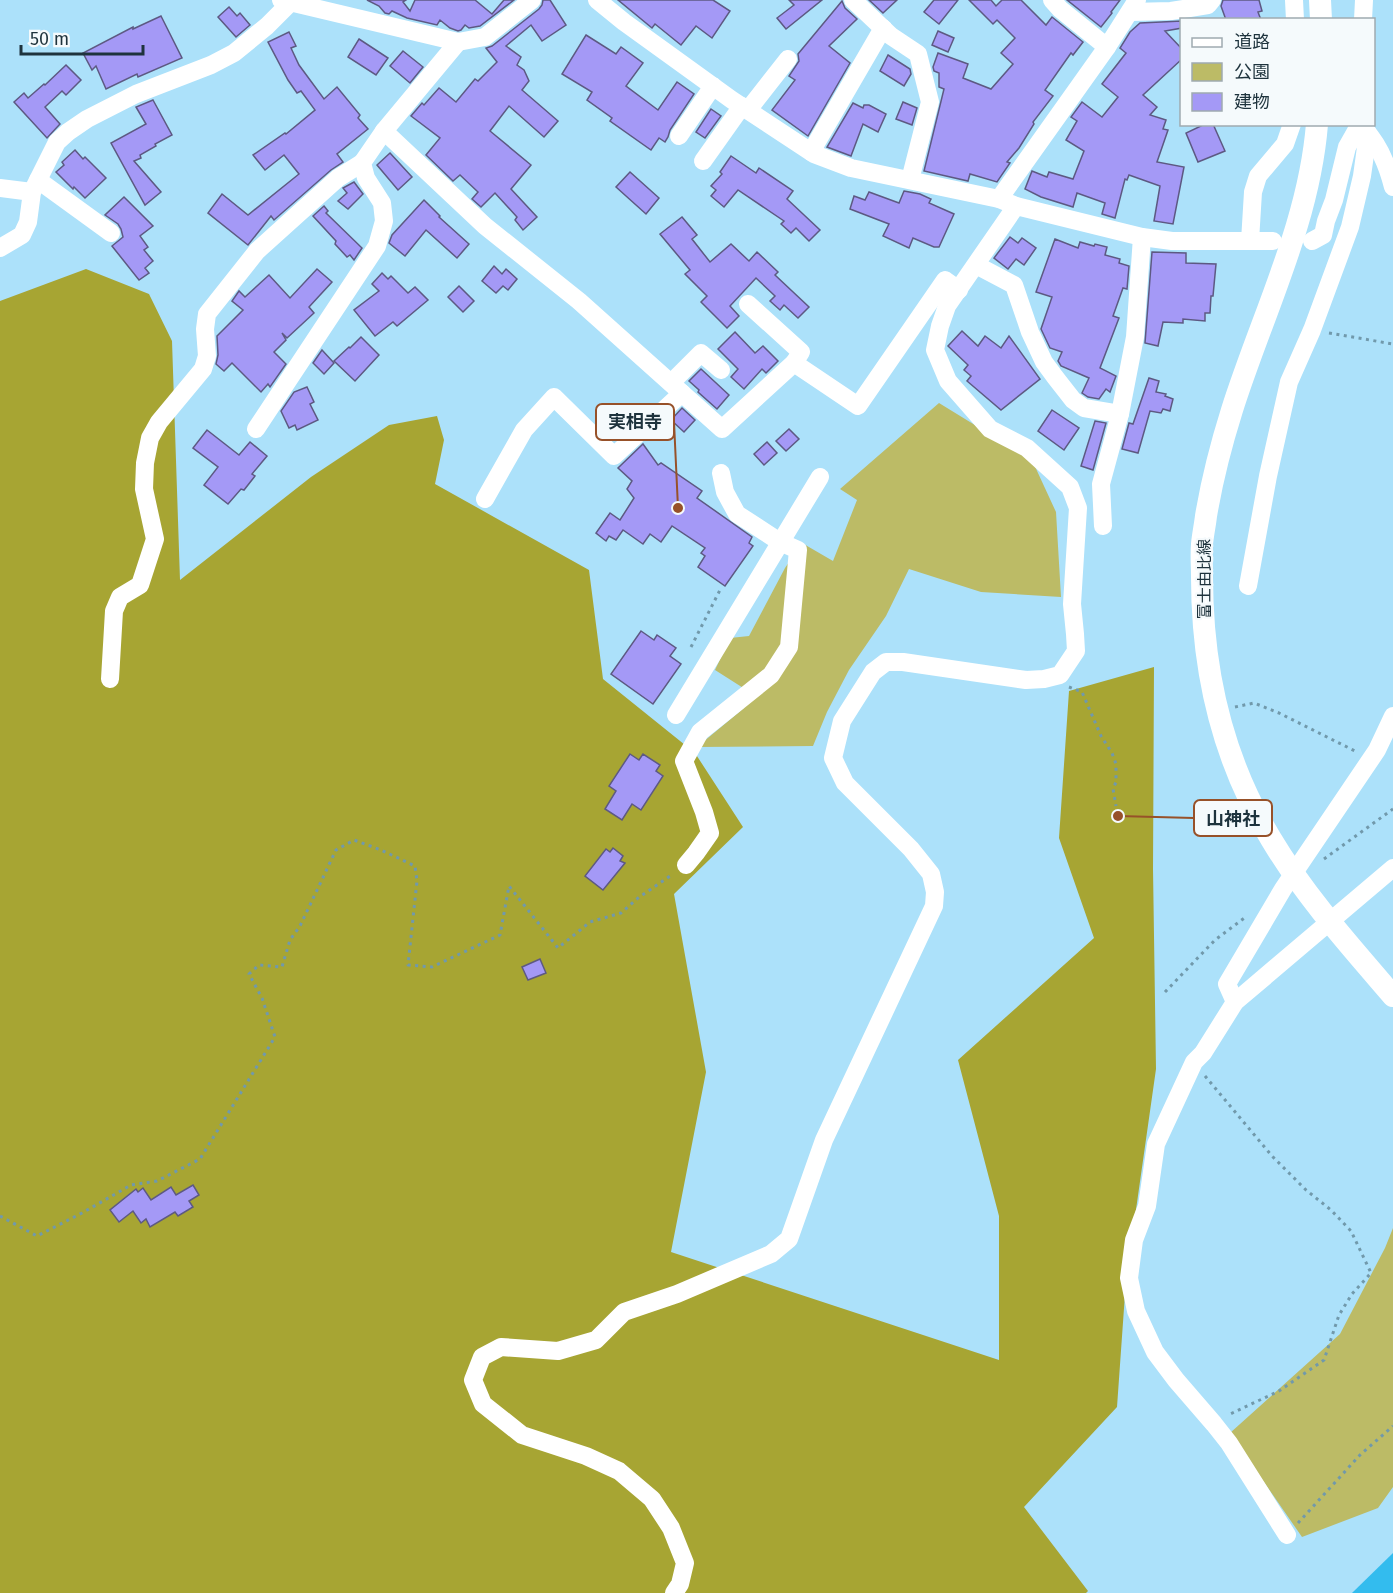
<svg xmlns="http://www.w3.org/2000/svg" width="1393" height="1593" viewBox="0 0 1393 1593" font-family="'Fira Sans','Noto Sans JP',sans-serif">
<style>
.green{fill:#bcbb66}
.forest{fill:#a7a533}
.water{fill:#33bcee}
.building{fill:#a499f6;stroke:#5d5982;stroke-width:1.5}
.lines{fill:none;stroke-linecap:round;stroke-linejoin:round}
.path{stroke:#7199ab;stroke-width:3;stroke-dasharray:3 4.5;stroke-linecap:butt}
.minor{stroke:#fff;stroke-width:18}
.major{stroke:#fff;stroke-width:22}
.labels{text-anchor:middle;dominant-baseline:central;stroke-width:4.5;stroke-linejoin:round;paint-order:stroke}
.street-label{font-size:16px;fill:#1e333d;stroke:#f5fafc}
.leader{fill:none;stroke:#975129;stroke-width:2}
.callout-dot{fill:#975129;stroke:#f5fafc;stroke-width:2}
.callout{fill:#f5fafc;stroke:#975129;stroke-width:2}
.callout-label{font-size:18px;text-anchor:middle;font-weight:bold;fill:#1e333d}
</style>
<rect width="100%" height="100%" fill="#ace1fa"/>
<g class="green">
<polygon points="939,403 1032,460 1056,512 1061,597 981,592 909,569 886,616 849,670 827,712 813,746 697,747 744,708 748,691 715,670 730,638 749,636 785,568 802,543 833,561 857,500 840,489"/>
<polygon points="1393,1228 1393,1487 1378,1508 1302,1537 1230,1433 1340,1334 1385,1248"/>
</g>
<polygon class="forest" points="86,269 149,294 172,341 180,580 311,477 389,425 437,416 444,440 435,484 589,570 603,679 695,753 743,827 674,894 706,1072 671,1252 999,1360 999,1216 958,1060 1094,938 1059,838 1069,691 1154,667 1153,869 1156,1069 1126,1280 1117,1407 1024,1507 1088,1591 1086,1593 0,1593 0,301"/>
<polygon class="water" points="1393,1553 1393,1593 1352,1593"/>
<g class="building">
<polygon points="367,0 406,0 403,2 410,11 415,0 475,0 492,14 504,0 514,0 480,26 469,28 465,25 461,30 458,31 450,28 440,20 437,25 407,18 392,11 389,14 385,13 379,6"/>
<polygon points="543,0 550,0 566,25 542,41 531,25 506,46 521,57 517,65 524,70 529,81 522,90 558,121 544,137 509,106 490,131 531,165 511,189 537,217 523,230 515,220 517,217 495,193 481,207 472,199 478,192 460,175 453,181 426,155 440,138 411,116 422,103 424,105 439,88 456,102 475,79 478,81 497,62 486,48 492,46 539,9 542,5"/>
<polygon points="618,0 713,0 730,11 712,38 696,26 681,45 655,24 652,28"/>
<polygon points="789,0 822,0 786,29 777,18 794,5"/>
<polygon points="869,0 897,0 883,13"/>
<polygon points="934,0 958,0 939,24 924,12"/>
<polygon points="969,0 991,0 996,6 1002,0 1021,0 1046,25 1052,17 1083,42 1073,55 1071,53 1045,90 1053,96 1033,122 1034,124 1019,148 1007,162 1010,163 997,182 970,174 968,181 924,171 944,89 939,87 939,73 934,71 933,67 938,53 968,64 963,78 991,89 1013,64 1001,53 1015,38 997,20 993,24"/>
<polygon points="1067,0 1120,0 1111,12 1112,13 1101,27"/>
<polygon points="1223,0 1259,0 1262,11 1258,12 1261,20 1226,20 1221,6"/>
<polygon points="842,1 845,8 857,19 829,46 850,63 808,136 772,110 795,80 789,76 799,61 798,54"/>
<polygon points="229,7 237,16 240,13 250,25 236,37 218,17"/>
<polygon points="161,16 182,58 138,77 137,74 106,89 96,66 92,70 83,53 133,27 133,29"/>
<polygon points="1182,21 1182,28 1165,31 1182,49 1182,59 1143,95 1157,107 1150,115 1166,120 1163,129 1168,130 1157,162 1184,167 1173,224 1154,221 1160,186 1129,175 1127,180 1125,179 1115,218 1102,214 1105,203 1077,193 1073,207 1041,197 1025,189 1032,171 1047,177 1049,172 1073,179 1084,151 1066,140 1077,121 1071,117 1082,102 1102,117 1118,97 1102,84 1126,53 1120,48 1130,32 1140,23"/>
<polygon points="938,31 954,38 948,52 932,45"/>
<polygon points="289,32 296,46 291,48 299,65 324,99 337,87 360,115 358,118 368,129 337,154 343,162 331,170 274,220 271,216 248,245 208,213 222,194 248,215 299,174 284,155 265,170 253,155 285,133 286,134 315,110 301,91 297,93 288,80 268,42"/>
<polygon points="586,35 616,54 621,47 643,63 626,86 658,110 677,82 694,94 670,130 668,137 665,142 659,138 651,150 610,121 612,118 587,100 592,92 562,74"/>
<polygon points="359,39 388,58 376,75 348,57"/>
<polygon points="403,51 423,67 410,83 390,66"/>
<polygon points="888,55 910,69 911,74 904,86 880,71"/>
<polygon points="66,65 81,80 66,95 62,91 45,107 60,124 47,138 14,102 24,93 28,98 44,84 45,85"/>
<polygon points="153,100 172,135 155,144 156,146 140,155 141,158 134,161 161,192 145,205 111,143 146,124 136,107"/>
<polygon points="903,102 917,108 912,125 896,119"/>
<polygon points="853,103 863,108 864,105 869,105 886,114 878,132 863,124 851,156 827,147"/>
<polygon points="711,109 721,116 705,138 696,132"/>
<polygon points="1205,124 1213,124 1225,151 1198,162 1186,133"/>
<polygon points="75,150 83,159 85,157 106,178 85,198 74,187 73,189 56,172 64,165 62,162"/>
<polygon points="390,153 412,177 398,190 377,165"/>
<polygon points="731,156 756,173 759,168 793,191 787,199 820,230 809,241 796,228 791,233 781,224 784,221 738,190 724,207 711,196 716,190 711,186 722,174 720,172"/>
<polygon points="630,172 659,198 646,214 616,187"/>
<polygon points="354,182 363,194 348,209 338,201 347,193 343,188"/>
<polygon points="904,191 920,194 931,199 929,203 954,214 939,247 934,247 913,238 909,248 883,236 889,224 850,209 854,196 865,200 869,192 899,203"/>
<polygon points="124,197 153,226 140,236 148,247 144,250 153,261 145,268 149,273 139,280 112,246 123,237 121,229 118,224 105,215"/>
<polygon points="424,200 440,216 439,217 469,244 457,258 426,230 405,256 389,243 392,235"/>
<polygon points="324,206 328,211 326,213 362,248 354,260 350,255 347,257 335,244 336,241 313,216"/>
<polygon points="682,217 697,235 692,239 710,262 731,244 749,261 757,252 778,272 775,275 809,307 798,318 784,305 780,310 770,301 775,296 756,278 730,306 739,316 727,328 701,302 707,296 685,274 690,270 660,234"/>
<polygon points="1010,237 1018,243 1022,238 1036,248 1024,265 1016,259 1008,269 994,258"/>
<polygon points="1055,239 1078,248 1080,242 1094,246 1095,244 1107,247 1105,255 1120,259 1119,263 1129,266 1127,289 1123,288 1113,316 1119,318 1100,368 1116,376 1110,392 1106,389 1099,399 1088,397 1082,393 1089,378 1061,366 1058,361 1062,352 1050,348 1041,329 1052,297 1036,292"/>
<polygon points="1152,252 1186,253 1186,263 1216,264 1213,296 1211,296 1210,313 1205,313 1205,321 1183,319 1183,323 1163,322 1158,346 1145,343"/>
<polygon points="494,266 502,274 506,269 517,279 508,290 503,286 496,293 482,281"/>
<polygon points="317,269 332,282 309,307 314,313 287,338 282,333 286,340 274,352 286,364 270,387 268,384 261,392 232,363 224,371 216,364 218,355 217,336 243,310 232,301 239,291 245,297 269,275 290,298"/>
<polygon points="382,273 388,279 391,276 408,293 415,287 428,300 397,326 393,322 375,336 354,310 379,291 372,284"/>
<polygon points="459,286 474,301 463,312 448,297"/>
<polygon points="962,331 978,346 985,336 1001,348 1009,336 1040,379 1001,410 967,381 971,376 964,370 968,365 948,346"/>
<polygon points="735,332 755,353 763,346 778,361 766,373 762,369 744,389 731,377 738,369 718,349"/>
<polygon points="361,337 379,355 355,381 334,361 349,347 350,348"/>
<polygon points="322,350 334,363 324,374 313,363"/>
<polygon points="701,369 729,395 717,409 698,392 699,390 689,381"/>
<polygon points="1149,378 1159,381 1156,392 1166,394 1165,396 1173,399 1170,411 1163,409 1161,413 1150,411 1138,453 1122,449 1129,423 1133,424"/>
<polygon points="307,387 314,402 310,404 318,420 297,430 295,425 289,428 281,411 294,392"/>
<polygon points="682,408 695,420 684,432 671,420"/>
<polygon points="1052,410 1079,428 1064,450 1038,431"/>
<polygon points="1095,421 1106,423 1093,470 1081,466"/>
<polygon points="789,429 799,439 786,451 776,441"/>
<polygon points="207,430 239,455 250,442 267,456 252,474 255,476 244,490 241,489 228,504 204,485 218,467 193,448"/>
<polygon points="767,442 777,453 764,465 754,454"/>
<polygon points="643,444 658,465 661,463 702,491 697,498 752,537 749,543 753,546 725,586 698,567 705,556 701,553 705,548 672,526 661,542 650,534 643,544 623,530 616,540 609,536 606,541 596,533 610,513 620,520 634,498 627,489 632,481 618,468"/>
<polygon points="641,631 654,640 657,635 676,648 670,656 681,664 653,704 611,674"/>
<polygon points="630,754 639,760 643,754 660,765 656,771 663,776 641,810 632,804 622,820 605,809 616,791 609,786"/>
<polygon points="613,848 623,856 620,861 625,863 603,890 585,876 606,849 610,852"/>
<polygon points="540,959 546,973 528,980 522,967"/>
<polygon points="193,1185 199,1195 189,1201 193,1207 178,1216 175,1212 150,1227 146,1219 141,1223 133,1211 119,1222 110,1210 136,1189 138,1192 143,1188 151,1200 171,1187 176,1195"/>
</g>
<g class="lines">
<g class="path">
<polyline points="1329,333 1393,344"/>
<polyline points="691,647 721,588"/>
<polyline points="1069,687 1082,692 1101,736 1112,753 1116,764 1116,782 1113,789 1116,806"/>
<polyline points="1235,707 1254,703 1279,713 1355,751"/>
<polyline points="1324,859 1393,809"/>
<polyline points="1165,992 1215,940 1247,916"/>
<polyline points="1205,1076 1272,1156 1306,1190 1331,1210 1351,1231 1371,1273 1352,1294 1339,1315 1324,1360 1279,1391 1228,1415"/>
<polyline points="0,1216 37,1236 82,1213 131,1185 157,1181 200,1159 275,1037 262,998 249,974 259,965 282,967 290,940 300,926 336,850 354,840 381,850 415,866 417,881 408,965 432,967 500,935 509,886 558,948 590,922 621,913 638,898 673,874"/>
<polyline points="1298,1523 1360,1455 1393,1426"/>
</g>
<g class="minor">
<polyline points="281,0 458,42 485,37 532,0"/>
<polyline points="597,0 624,22 732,100 814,154 851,168 999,199 1016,206 1142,237 1172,241 1273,241"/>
<polyline points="853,0 891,36 918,54 930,102 910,180"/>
<polyline points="1052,0 1060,9 1107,47"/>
<polyline points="1294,0 1295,20"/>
<polyline points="1130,12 1171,11 1208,5 1212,0"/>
<polyline points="1363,20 1364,0"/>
<polyline points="748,110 788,59"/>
<path d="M1365,130C1379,145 1388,167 1393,187"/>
<polyline points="384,131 485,226 579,301 722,429 794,363 858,406 945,280 959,290"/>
<polyline points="679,136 713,86"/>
<polyline points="811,152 883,28"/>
<polyline points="703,161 742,106"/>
<polyline points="38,180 111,233"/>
<polyline points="0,188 32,192"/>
<polyline points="999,199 1107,47 1137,0"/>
<polyline points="1250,241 1253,192 1258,176 1285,144 1292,124"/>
<polyline points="1312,241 1323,235 1326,221 1334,200 1347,147 1360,124"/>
<polyline points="0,248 22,235 28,222 32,192 57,142 68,132 87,119 136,94 211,65 234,53 267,26 293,0"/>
<polyline points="976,265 1014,285 1030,332 1044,362 1055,377 1073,400 1084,408 1120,414"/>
<polyline points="748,304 801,352 794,363"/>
<polyline points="671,383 701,353 721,370"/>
<polyline points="256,429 377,246 384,221 382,203 366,178 362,163 384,131 458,42"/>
<polyline points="485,499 524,430 554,397 614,456 682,393"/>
<polyline points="1103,526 1101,484 1120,414 1135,337 1142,237"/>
<polyline points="1248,586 1268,476 1289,382 1312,330 1350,227 1362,176 1368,133"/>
<polyline points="110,679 114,611 120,597 140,585 155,539 144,489 145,463 150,438 159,422 203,369 207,356 205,329 207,314 257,251 338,178 362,163"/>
<polyline points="676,715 820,477"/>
<polyline points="686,865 696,853 710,833 704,812 684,761 700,732 771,675 789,647 798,550 780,542 737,514 725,492 721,473"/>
<polyline points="1235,1002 1227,984 1283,889 1377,750 1393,716"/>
<polyline points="1287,1535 1229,1443 1214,1424 1176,1380 1155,1352 1136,1311 1129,1278 1134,1240 1147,1206 1156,1144 1194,1062 1203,1053 1235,1002 1393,868"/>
<polyline points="674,1593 680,1584 685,1563 671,1528 652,1499 619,1471 586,1456 522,1435 483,1404 473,1380 482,1357 501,1347 558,1351 596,1340 624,1312 677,1294 771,1254 789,1239 824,1140 934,906 935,892 931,874 911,849 845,783 833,758 842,721 873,672 886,662 903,662 1026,680 1044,679 1060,675 1076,651 1075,634 1072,604 1078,508 1070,487 1027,448 990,429 948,381 935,350 940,326 947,306 1016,206"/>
</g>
<g class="major">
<polyline points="1320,0 1321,20"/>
<path d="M1317,124C1309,224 1262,315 1232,410C1221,445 1212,480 1206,516C1205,525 1203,534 1202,544C1201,555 1202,566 1202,577C1202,670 1222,759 1271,839C1305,896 1350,946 1393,996"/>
</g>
</g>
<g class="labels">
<g class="street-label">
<text transform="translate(1204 579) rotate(-90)">富士由比線</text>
</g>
</g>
<path class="leader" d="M678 508L674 422M1118 816L1194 818"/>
<g class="callout-dot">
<circle cx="678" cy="508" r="6"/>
<circle cx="1118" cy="816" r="6"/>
</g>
<g class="callout">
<rect x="596" y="404" width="78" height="36" rx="6"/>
<rect x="1194" y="800" width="78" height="36" rx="6"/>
</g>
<g class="callout-label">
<text x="635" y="428">実相寺</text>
<text x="1233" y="825">山神社</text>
</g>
<rect x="1180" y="18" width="195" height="108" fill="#f5fafc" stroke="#9faab0" stroke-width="1.5"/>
<rect x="1192" y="38" width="30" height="9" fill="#ffffff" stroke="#9faab0" stroke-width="1.5"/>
<text x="1234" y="48" font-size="18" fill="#1e333d">道路</text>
<rect x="1192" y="63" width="30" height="18" fill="#bcbb66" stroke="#9faab0" stroke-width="1.5"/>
<text x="1234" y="78" font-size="18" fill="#1e333d">公園</text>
<rect x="1192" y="93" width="30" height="18" fill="#a499f6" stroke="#9faab0" stroke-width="1.5"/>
<text x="1234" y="108" font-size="18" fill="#1e333d">建物</text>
<path d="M21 45v9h122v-9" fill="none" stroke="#1e333d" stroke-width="3"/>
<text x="30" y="45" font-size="18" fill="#1e333d" stroke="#f5fafc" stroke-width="4.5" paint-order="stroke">50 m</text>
</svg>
